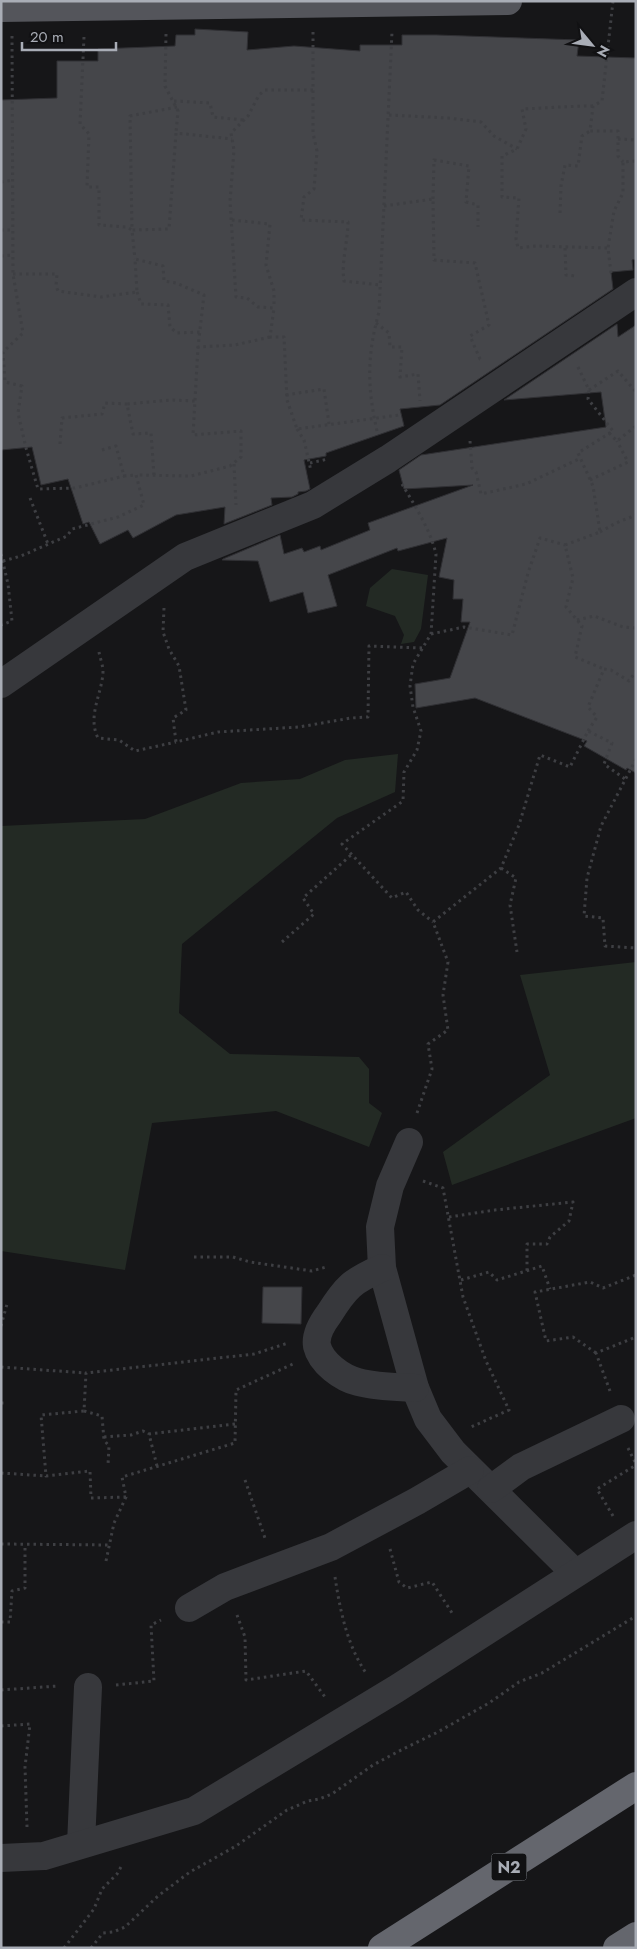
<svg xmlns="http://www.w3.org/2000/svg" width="637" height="1949" viewBox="0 0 637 1949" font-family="Jost,sans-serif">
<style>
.green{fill:#232a24}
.building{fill:#45464a;stroke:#303034}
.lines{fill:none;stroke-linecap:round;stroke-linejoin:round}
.path{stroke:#3e3f43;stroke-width:3;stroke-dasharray:2.5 4;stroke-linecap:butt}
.minor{stroke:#37383c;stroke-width:28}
.major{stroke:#54555b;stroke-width:28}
.highway{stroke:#64666d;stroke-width:28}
.labels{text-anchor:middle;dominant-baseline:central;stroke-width:4;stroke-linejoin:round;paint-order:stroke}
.shield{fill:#111113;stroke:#7b7e85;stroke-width:1}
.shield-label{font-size:16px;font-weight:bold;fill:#a9adb6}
</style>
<rect width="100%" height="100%" fill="#161618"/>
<g class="green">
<polygon points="392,569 428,575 421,629 414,642 401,644 404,635 395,616 366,606 370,588"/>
<polygon points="398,754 395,792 337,818 182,944 179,1013 230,1054 359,1057 369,1069 369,1103 382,1113 369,1147 276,1111 152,1123 125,1270 1,1251 1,826 145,819 241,783 300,779 345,760"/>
<polygon points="636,962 636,1118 452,1185 443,1152 550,1075 520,975"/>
</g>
<g class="building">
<polygon points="195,29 248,32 247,50 294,46 360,51 360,45 402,45 402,35 437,35 579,40 577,56 636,58 636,259 632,260 633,270 611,272 613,289 440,405 400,409 404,426 326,453 326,456 304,460 310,489 306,491 298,492 298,494 292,497 271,498 272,505 224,524 225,507 176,515 133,538 128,530 100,544 89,522 83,524 68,479 41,485 32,447 1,450 1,100 57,98 57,61 98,61 98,49 175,46 176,35 195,35"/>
<polygon points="617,324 618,337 636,325 636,773 627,768 626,770 584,746 587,741 475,698 416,708 415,684 450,678 470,622 461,622 463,599 453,599 454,580 439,577 447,538 398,551 397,548 328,575 337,606 308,613 303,592 270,602 258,561 222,560 223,559 280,535 284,554 302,548 304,552 320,546 321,550 370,530 368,523 473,485 404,489 399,470 421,455 606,427 601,392 504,400"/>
<polygon points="263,1287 302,1287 301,1324 262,1323"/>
</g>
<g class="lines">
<g class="path">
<polyline points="613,1 602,101 593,106 590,131 618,131 618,156 623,162"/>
<path d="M313,32V133L317,151L314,189L304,197L301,220L348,222C348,241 341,262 344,281L380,285"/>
<polyline points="166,34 165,86 178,111 176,133"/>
<polyline points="12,36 13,274 23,333 3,352 5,382 22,386 18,413 26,448 38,489 75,488 124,476"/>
<polyline points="84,37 80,124 89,134 87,187 99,187 99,225 127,227 132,230 135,259"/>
<polyline points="313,90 265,90 259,95 248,116 231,133 234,150 230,201 236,297 247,298 258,307 274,308 270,337 284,337 287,400 297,429 399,415"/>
<polyline points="174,101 210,103 213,117 243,120"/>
<path d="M593,106C569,106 546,108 522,109L526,129L517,149L502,156V197L519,198L516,239L518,248L536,246L608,248"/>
<polyline points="177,107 130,116 132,230 169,229 176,133 232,139"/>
<polyline points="389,115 448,118 481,122 494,136 517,149"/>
<polyline points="618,139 636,140"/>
<polyline points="1,182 13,180"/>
<polyline points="433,199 434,160 469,166 466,202 478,205 478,227"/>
<polyline points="384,206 433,199 434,260 475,263 489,325 470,336 480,359 483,360"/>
<polyline points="560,213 561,186 565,165 578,166 582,136 590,131"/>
<polyline points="232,220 270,224 266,265 274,291 274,308"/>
<polyline points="1,230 13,230"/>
<polyline points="565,248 566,275 575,276"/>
<polyline points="1,256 13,255"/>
<polyline points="611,273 608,248 614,211 623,193 623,162 636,161"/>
<polyline points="13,274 57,274 56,286 58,291 101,297 137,292 135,259 163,266 164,281 176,283 204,295 198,347 235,345 270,337"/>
<polyline points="137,292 141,304 168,305 170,327 177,333 200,332"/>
<polyline points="376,323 389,333 390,347 402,347 400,377 418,374 420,401"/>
<polyline points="578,367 589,390 588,399 613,431 578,453 593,486 600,532 565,545 573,578 566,607 582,626 575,657 604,669"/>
<polyline points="589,390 618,371 636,392"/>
<polyline points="286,395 324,389 329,424"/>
<polyline points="297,429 304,440 311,471"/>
<path d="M377,431C367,387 367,355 379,312L392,32"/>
<polyline points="609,433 617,441 636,426"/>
<polyline points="470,441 472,468 476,472 481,494 526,484 581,458"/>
<polyline points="60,444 62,418 102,414 105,403 127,404"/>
<polyline points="102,450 116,446 124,476 136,475"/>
<polyline points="310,463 328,459"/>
<polyline points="234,464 236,505"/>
<polyline points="154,475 151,433 133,434 127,404 171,400 195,401"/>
<polyline points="590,480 628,462 617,441"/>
<path d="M402,484C415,506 430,529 436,554L431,634L413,664L410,686L413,707L421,731L417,750L404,772L403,801L342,844L392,898L406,892L418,910L433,922"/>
<polyline points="30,498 48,544"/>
<polyline points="600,532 616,523 636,515"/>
<polyline points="1,554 8,584 12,621 1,625"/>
<polyline points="3,561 21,556 67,536 72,529 118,517 144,505 136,475 191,476 230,466 241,457 241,431 193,435 198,347"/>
<polyline points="164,608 163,632 169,649 179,666 186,710 173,718 176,742 218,732 299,727 351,718 368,717 369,646 423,648"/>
<polyline points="577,620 594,616 623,627 636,628"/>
<polyline points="431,634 464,627 512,635 528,573 540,538 565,545"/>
<path d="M99,652C100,658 103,665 103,672C102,694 87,716 98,738L119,740L135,751L176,742"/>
<polyline points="588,731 597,717 588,707 604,669 611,670 629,681 636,671"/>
<polyline points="636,759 601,826 587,878 584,916 603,918 605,946 636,948"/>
<polyline points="501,868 516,878 510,905 517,952"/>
<polyline points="282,942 314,914 303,898 351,855"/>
<polyline points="417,1113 432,1069 428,1044 448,1030 443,995 448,962 433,922 501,868 519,825 540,755 570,767 588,731 612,743 604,764 625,779"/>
<polyline points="423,1181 443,1188 463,1297 486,1361 509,1410 471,1427"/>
<polyline points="449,1217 495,1210 573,1202 569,1221 550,1237 547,1244 527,1244 527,1271"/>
<polyline points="194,1257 233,1257 250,1262 312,1271 326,1267"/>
<polyline points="461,1280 489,1272 497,1280 542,1266 550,1289"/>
<polyline points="1,1326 7,1304"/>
<polyline points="596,1353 573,1337 546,1341 535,1292 590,1282 603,1288 636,1275"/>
<polyline points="1,1367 86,1373"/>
<polyline points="610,1391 596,1353 636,1337"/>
<polyline points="1,1403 6,1403"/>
<polyline points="84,1411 102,1416 104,1440 109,1446 108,1465"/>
<polyline points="104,1437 131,1435 143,1431 149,1434"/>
<polyline points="628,1448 636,1464"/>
<polyline points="157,1466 149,1434 235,1424"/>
<polyline points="1,1473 46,1476"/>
<polyline points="245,1480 266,1541"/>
<polyline points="126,1497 91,1498 90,1471 46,1476 41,1415 84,1411 86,1373 254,1354 288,1343"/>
<polyline points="613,1516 597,1489 636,1465"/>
<polyline points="1,1544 110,1545"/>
<polyline points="390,1549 399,1582 407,1588 432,1582 454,1616"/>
<polyline points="106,1561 114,1523 126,1497 122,1477 235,1443 236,1390 293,1364"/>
<path d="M335,1577C340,1610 347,1645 366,1673"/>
<polyline points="237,1615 245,1637 246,1680 306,1671 325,1697"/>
<polyline points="1,1622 10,1622 12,1591 25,1588 25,1545"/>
<polyline points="116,1685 154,1681 151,1625 161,1620"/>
<polyline points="1,1690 58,1686"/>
<polyline points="1,1726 30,1724 25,1767 27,1827"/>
<polyline points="64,1948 94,1909 102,1889 117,1874 122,1865"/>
<polyline points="91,1948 103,1933 113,1932 125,1927 158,1896 190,1872 236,1846 287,1810 308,1801 319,1799 332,1794 373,1765 403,1749 436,1733 489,1703 519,1682 542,1673 636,1616"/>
</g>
<g class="minor">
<polyline points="1,684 185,557 313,505 388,459 636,292"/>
<polyline points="409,1142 390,1186 380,1227 382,1268 415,1388 428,1419 453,1452 575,1573"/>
<path d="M382,1268C352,1281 346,1287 329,1314C323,1322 315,1335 317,1346C321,1363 342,1378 358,1382C377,1387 396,1387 415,1388"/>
<polyline points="491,1489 521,1467 621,1419"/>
<polyline points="189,1608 225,1587 331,1547 417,1501 470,1470"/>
<polyline points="81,1844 88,1687"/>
<polyline points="1,1858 44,1856 194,1811 396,1689 636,1535"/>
</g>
<polyline class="major" points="1,8 508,1"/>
<g class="highway">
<polyline points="382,1948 636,1786"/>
<polyline points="617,1948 636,1936"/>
</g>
</g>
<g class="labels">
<rect class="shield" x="491.5" y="1853.5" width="35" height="27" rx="4"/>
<g class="shield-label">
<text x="509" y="1867">N2</text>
</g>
</g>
<rect width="637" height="1949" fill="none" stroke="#a9adb6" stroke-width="5"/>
<g transform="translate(592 45) rotate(119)" stroke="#111113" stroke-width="4" paint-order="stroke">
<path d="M0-4L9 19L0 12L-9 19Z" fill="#a9adb6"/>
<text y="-8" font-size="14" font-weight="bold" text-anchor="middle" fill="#a9adb6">N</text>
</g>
<path d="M22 42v8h94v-8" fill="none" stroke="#a9adb6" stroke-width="2.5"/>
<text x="30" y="42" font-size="15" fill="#a9adb6" stroke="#111113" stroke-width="4" paint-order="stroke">20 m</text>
</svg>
